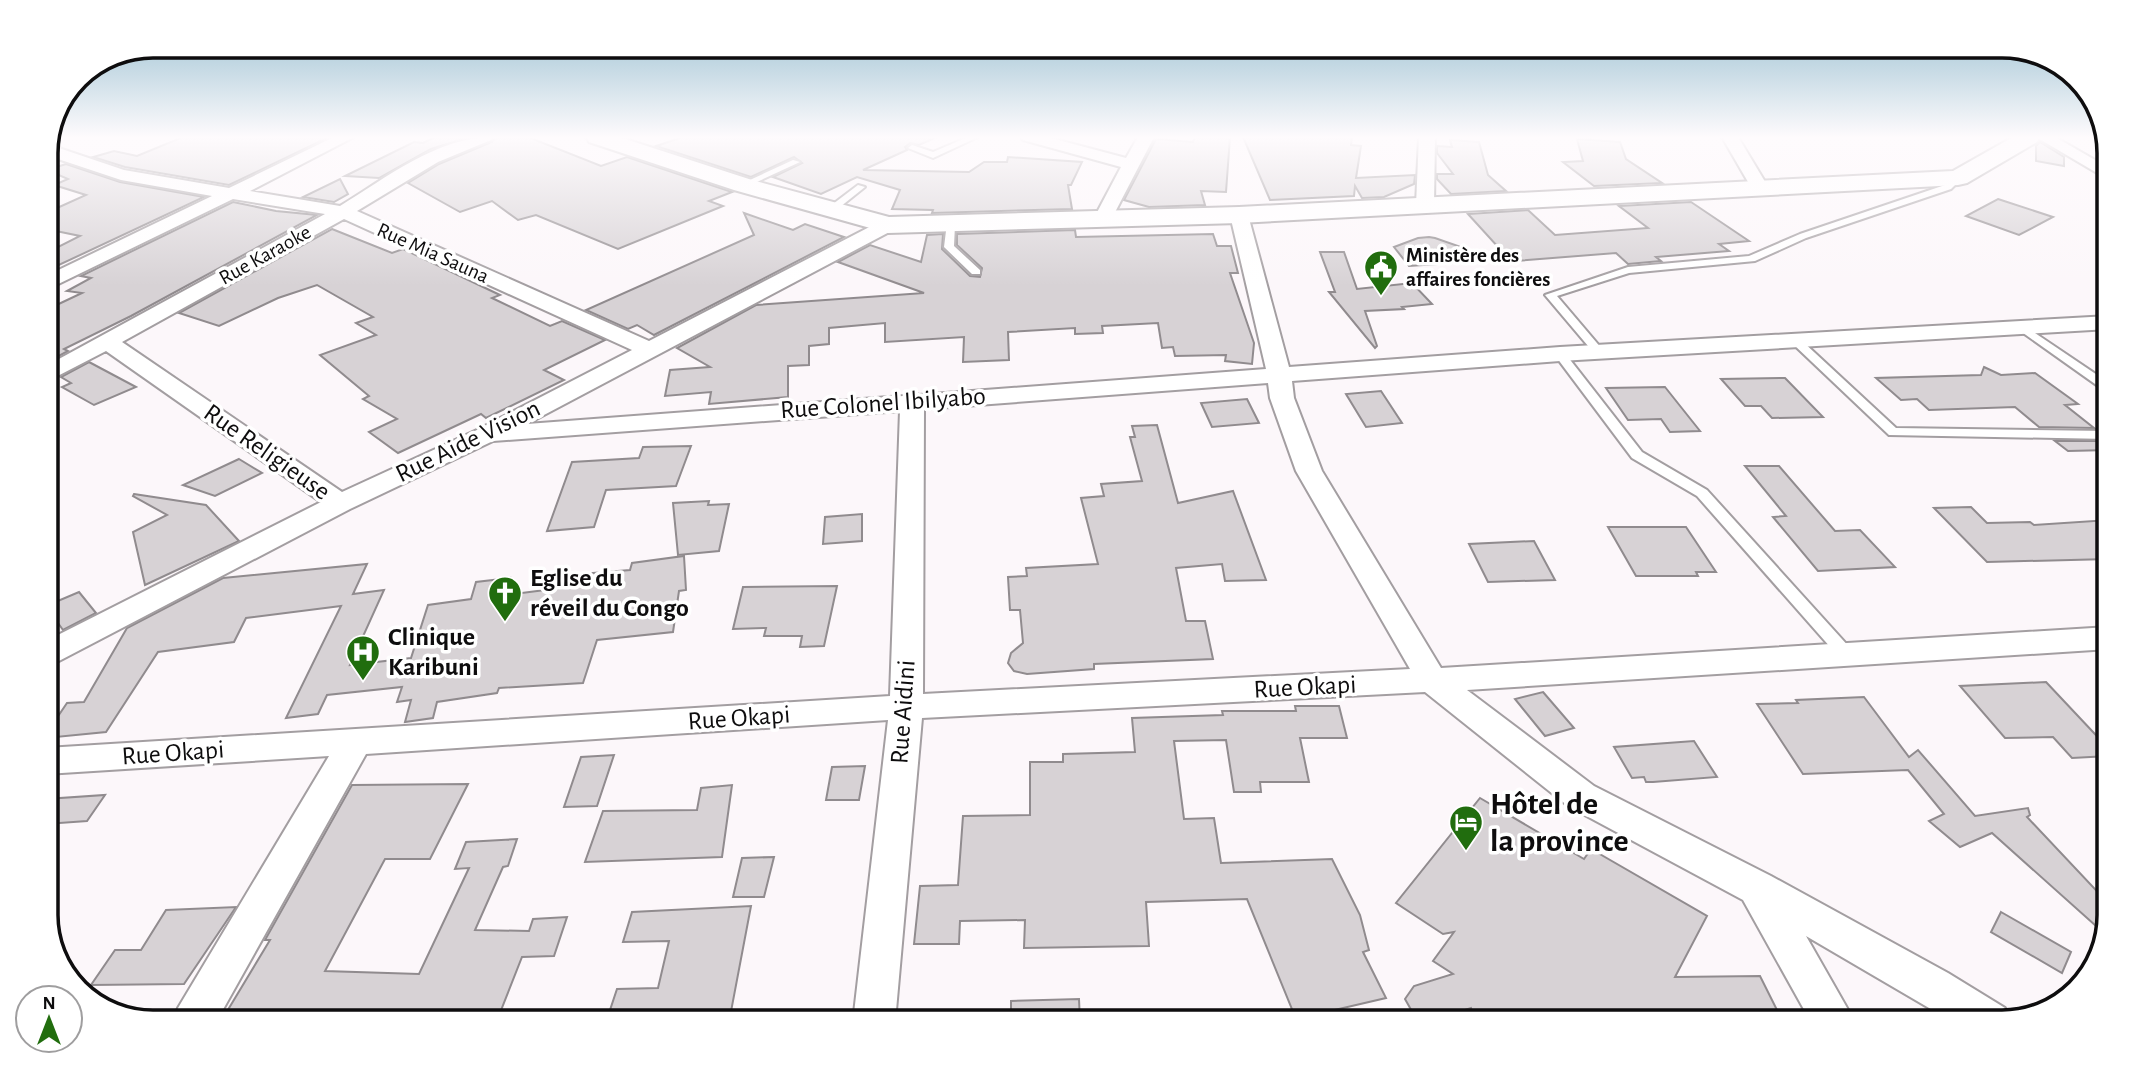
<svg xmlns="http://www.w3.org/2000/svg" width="2155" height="1068" viewBox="0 0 2155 1068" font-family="'Alegreya Sans',sans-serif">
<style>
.building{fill:#d7d2d5;stroke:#908b8e;stroke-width:2}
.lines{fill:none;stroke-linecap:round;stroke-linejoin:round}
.lane-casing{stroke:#a39ea1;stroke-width:4}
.street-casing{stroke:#a39ea1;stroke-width:4}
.secondary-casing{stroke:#a39ea1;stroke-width:4}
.lane{fill:#fff;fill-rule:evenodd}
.street{fill:#fff;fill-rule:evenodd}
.secondary{fill:#fff;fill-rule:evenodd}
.labels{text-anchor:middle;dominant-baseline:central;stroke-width:7;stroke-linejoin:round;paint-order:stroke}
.far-street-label{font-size:21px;fill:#0e0d0e;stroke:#fff}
.far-poi-label{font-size:21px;font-weight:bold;fill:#0e0d0e;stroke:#fff;text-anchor:start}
.street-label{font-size:26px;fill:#0e0d0e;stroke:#fff}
.poi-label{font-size:26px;font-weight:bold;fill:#0e0d0e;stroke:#fff;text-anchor:start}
.near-poi-label{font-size:32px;font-weight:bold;fill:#0e0d0e;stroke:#fff;text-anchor:start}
.rim{fill:none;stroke:#0e0d0e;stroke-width:3.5}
</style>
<rect width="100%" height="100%" fill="#fcf7fa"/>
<g class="building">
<polygon points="183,137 329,137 229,185 125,167 93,157 114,151 137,156"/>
<polygon points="435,137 470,137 431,149 379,178 345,176 414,142 423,143"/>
<polygon points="496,137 528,137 601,166 627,157 732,192 709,201 723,206 618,249 536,215 518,220 492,201 460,212 408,183 439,164 492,142"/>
<polygon points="683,137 937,137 919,145 910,143 905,147 907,150 863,170 969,172 984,162 1007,162 1008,157 1082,162 1071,185 1068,185 1072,209 932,213 933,210 892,209 900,190 857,177 821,194 773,177 802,163 794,157 751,177 656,146"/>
<polygon points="1195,137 1230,137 1226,192 1201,191 1205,205 1149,207 1124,200 1156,139 1193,142"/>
<polygon points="1243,137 1352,137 1351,145 1361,146 1356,178 1415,175 1414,184 1384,197 1362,198 1355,186 1354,196 1270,200"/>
<polygon points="1577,139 1620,142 1626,159 1662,183 1594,186 1563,162 1583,161"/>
<polygon points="1450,140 1479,142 1488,175 1506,191 1451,194 1437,179 1437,174 1453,174 1437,153 1437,146 1452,147"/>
<polygon points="2040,142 2064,157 2064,166 2036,161 2036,146"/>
<polygon points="66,164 120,182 204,197 46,271 46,253 80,236 46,229 46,213 86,195 54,185 68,179 47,170"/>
<polygon points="340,179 348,194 334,202 303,197"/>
<polygon points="1998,199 2053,217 2019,235 1966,216"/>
<polygon points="233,202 276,211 317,215 131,316 64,349 68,351 46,363 46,310 82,293 67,291 91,278 81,276"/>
<polygon points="1691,202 1749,241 1719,244 1729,251 1656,257 1661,261 1628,264 1616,253 1515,261 1509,259 1468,214 1528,210 1555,235 1648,228 1619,206"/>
<polygon points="744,213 793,230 805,224 844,237 654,335 637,325 628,329 586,310 754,235"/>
<polygon points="332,229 392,253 403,249 500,295 492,298 550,326 562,321 605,340 544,370 564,380 486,418 481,414 398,453 369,432 397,419 363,399 369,396 320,355 376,335 356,323 373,317 317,285 278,298 219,326 179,313"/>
<polygon points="1075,230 1076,237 1213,234 1217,246 1231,246 1238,273 1230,273 1254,343 1252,364 1225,361 1226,355 1175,356 1173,347 1162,348 1158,323 1102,326 1103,333 1075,334 1075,328 1008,332 1009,360 963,362 964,337 885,342 885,323 829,328 829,344 809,346 809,365 788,366 788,397 709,404 711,392 665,396 670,370 710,367 677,348 756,305 924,293 838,262 870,245 921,262 927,235 943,234 942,249 970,276 980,277 982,268 957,245 957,234"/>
<polygon points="1429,237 1435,238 1498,260 1409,266 1394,247 1418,238"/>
<polygon points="1320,252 1344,252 1357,289 1412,283 1432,304 1402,307 1404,309 1365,311 1377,346 1375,348 1329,292 1335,292"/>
<polygon points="89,362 136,387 94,405 62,387 71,383 61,377"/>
<polygon points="1984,367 2001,375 2035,373 2078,404 2065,405 2094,428 2039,427 2015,407 1929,410 1917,399 1901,400 1876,378 1981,375"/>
<polygon points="1785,378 1823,417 1772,418 1761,406 1745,406 1721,379"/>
<polygon points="1665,387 1700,431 1670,432 1661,419 1628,420 1606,388"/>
<polygon points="1381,391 1402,423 1366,427 1346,394"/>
<polygon points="1247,399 1259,423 1212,427 1201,403"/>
<polygon points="1157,425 1178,503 1233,491 1266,580 1225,581 1222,564 1176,568 1186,621 1205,621 1213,659 1094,664 1094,669 1027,674 1014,671 1008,663 1011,653 1023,643 1020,610 1010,610 1008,577 1027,576 1026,568 1098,564 1081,498 1104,496 1101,484 1142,481 1130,437 1135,437 1132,426"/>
<polygon points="2055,441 2109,441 2109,450 2068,451"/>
<polygon points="691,446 676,486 606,490 594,527 547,531 572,462 639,458 643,447"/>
<polygon points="239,459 262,473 215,496 183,485"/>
<polygon points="1745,466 1779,466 1835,531 1860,530 1895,567 1818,571 1773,517 1786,516"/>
<polygon points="134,494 206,505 239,541 145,585 133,532 167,515 133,496"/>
<polygon points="709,501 708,505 729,504 719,551 678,555 673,503"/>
<polygon points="1971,507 1987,523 2030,522 2034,525 2109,520 2109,559 1987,562 1934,508"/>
<polygon points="862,514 862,541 823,544 825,517"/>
<polygon points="1608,527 1686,527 1716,572 1696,572 1698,576 1636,576"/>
<polygon points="1534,541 1555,580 1488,582 1469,544"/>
<polygon points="684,556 686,590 679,591 673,632 597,640 583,683 499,688 497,693 437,702 433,718 405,722 411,700 397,702 402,687 327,695 318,714 286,718 341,606 246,618 234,642 158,652 106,732 46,738 46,734 67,703 84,702 127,628 223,578 367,564 353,594 384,590 350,665 411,658 428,605 471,599 476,582 510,578 506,595 576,586 581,574 630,570 632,563"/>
<polygon points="837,586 824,646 800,647 802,636 764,636 766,628 733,629 743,587"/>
<polygon points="79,592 96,613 63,630 46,606"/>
<polygon points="2046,682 2109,749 2109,756 2072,758 2053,737 2005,738 1960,686"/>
<polygon points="1543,692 1574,728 1545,736 1515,699"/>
<polygon points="1864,697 1909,757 1918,750 1975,816 2028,808 2030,815 2027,817 2110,905 2105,934 1992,833 1960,847 1929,821 1944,814 1908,770 1803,774 1757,704 1798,703 1796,700"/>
<polygon points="1295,706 1339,706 1347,738 1300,738 1309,782 1260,782 1261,792 1234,792 1226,740 1174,741 1184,819 1214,818 1221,863 1332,859 1360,915 1369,950 1363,952 1386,998 1296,1019 1247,899 1146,902 1149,946 1024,948 1025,920 960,921 959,944 914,944 920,886 958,885 963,816 1030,815 1030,762 1063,762 1063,754 1135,752 1132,718 1223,715 1222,711 1296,711"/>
<polygon points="1694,741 1717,777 1653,782 1646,782 1644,777 1632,778 1614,747"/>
<polygon points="614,755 597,806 564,807 581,757"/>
<polygon points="865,766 859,800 826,800 832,767"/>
<polygon points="468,784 430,859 385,859 325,971 419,974 469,868 455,869 466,842 517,839 508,866 503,867 475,930 529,931 533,919 567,917 554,956 522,957 496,1023 220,1023 270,940 265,940 352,785"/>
<polygon points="732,785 722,857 585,862 603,811 697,810 701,788"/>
<polygon points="105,795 87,821 46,824 46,799"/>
<polygon points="1480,798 1584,859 1591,849 1707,916 1675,977 1760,976 1779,1014 1565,1016 1568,1022 1475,1022 1471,1008 1427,1022 1418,1022 1405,999 1414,986 1453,974 1433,961 1454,932 1443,934 1396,903"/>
<polygon points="774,857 764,897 733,897 742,858"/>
<polygon points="751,906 729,1022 606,1022 617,989 658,988 669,941 623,942 632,912"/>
<polygon points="236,907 184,984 91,985 115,950 141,950 166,910"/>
<polygon points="2001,912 2071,952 2062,973 1991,932"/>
<polygon points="1079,999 1080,1022 1011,1022 1011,1001"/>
</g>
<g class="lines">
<g class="lane-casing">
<g id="lane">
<polygon points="968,137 978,137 933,158 908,148 912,145 933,152"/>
<polygon points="793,160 800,162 746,187 739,185"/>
<polygon points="1958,175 1962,178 1951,189 1806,238 1755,261 1629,273 1557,296 1602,349 1602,353 1594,353 1545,295 1628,267 1749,256 1800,234 1945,185"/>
<polygon points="858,185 865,187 835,211 829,211 829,207"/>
<polygon points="947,223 955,225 954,246 980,270 980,274 972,274 944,247"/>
<polygon points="2023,325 2109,383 2109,391 2105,391 2019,330 2019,326"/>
<polygon points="1797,339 1801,340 1896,428 2109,431 2109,439 1889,435 1793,344 1793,340"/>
<polygon points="1560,351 1564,352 1642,452 1707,490 1851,649 1853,653 1851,657 1839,657 1697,496 1632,458 1554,354"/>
</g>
</g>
<g class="street-casing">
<g id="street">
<path d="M334,137H354L250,191L340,206C386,178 437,137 493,137L491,140L438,162L357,211L649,341L881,221L888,219L897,225L895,229L527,424L903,396L912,393L919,395L1266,369L1230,215L1239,209L1248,215L1289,367L1560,347L2109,316V329L1560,361L1292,381L1294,398L1322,471L1441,668L2109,627V649L1467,690L1594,786L1771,876L1948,973L2005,1008L2010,1020L1953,1022L1806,936L1855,1022H1811L1743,900L1568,806L1425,692L922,718L895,1022H853L888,720L366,754L216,1022H172L178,1008L329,756L46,774V748L890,696L900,411L493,441L350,509L57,662L46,665V641L321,502L106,351L46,382V366L325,214L233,199L46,290V276L212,196L121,180L46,155L47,144L124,170L229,188ZM344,219L632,350L479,429L342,492L122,342ZM1268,383L1270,398L1296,471L1410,669L923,694L924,409Z"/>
<polygon points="1021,137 1047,137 1126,158 1138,137 1154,137 1111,220 1102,226 1093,220 1121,167 1023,140"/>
<polygon points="1419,137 1435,137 1434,205 1425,211 1416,205"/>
<polygon points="1722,137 1738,137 1770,190 1767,194 1755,194"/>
<polygon points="2036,137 2055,137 2109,168 2109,180"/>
</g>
</g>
<g class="secondary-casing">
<polygon id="secondary" points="586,137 619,137 752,180 889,217 1239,207 1953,171 2013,137 2040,137 2037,142 1967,183 1958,185 1239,223 888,233 734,190 589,142"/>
</g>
<use href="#lane" class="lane"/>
<use href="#street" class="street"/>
<use href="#secondary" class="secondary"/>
</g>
<linearGradient id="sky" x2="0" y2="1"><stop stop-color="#8eb9cc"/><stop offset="0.48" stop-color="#fefbfd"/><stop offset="1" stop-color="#fefbfd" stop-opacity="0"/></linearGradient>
<rect width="2155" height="286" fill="url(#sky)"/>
<defs>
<g id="civic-pin" transform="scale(1.75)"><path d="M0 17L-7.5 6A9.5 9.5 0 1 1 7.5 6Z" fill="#216d0e" stroke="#fff"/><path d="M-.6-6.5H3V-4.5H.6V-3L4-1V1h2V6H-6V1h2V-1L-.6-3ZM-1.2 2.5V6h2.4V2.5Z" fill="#fff"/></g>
<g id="church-pin" transform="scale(1.75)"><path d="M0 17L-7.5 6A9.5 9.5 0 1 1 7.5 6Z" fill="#216d0e" stroke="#fff"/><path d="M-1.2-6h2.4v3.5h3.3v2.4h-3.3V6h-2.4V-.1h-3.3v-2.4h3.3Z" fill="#fff"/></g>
<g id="hospital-pin" transform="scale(1.75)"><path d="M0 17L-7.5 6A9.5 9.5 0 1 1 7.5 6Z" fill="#216d0e" stroke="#fff"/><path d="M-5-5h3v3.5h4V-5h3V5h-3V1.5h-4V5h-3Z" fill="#fff"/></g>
<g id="hotel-pin" transform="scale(1.75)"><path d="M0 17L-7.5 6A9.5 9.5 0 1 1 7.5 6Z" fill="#216d0e" stroke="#fff"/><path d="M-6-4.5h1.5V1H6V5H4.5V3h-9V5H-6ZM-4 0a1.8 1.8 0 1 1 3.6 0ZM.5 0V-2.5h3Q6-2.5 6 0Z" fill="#fff"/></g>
</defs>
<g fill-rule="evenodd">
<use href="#civic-pin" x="1381" y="267"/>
<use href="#church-pin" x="505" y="593"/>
<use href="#hospital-pin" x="363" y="652"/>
<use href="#hotel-pin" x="1466" y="822"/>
</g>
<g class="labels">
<g class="far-street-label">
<text transform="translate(433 253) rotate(24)">Rue Mia Sauna</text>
<text transform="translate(265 255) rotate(-29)">Rue Karaoke</text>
</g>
<g class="far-poi-label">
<text x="1406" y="255">Ministère des<tspan x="1406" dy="24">affaires foncières</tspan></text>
</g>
<g class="street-label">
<text transform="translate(883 403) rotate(-4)">Rue Colonel Ibilyabo</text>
<text transform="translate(468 441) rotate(-26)">Rue Aide Vision</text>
<text transform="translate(267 452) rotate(35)">Rue Religieuse</text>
<text transform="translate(1305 687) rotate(-3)">Rue Okapi</text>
<text transform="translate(903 712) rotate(-86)">Rue Aidini</text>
<text transform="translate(739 718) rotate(-4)">Rue Okapi</text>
<text transform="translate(173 753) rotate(-4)">Rue Okapi</text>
</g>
<g class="poi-label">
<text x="530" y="578">Eglise du<tspan x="530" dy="30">réveil du Congo</tspan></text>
<text x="388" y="637">Clinique<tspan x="388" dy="30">Karibuni</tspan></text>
</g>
<g class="near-poi-label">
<text x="1490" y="804">Hôtel de<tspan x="1490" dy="37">la province</tspan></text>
</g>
</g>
<path d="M0 0H2155V1068H0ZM153 58H2002A95 95 0 0 1 2097 153V915A95 95 0 0 1 2002 1010H153A95 95 0 0 1 58 915V153A95 95 0 0 1 153 58Z" fill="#fff" fill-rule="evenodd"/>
<path class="rim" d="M153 58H2002A95 95 0 0 1 2097 153V915A95 95 0 0 1 2002 1010H153A95 95 0 0 1 58 915V153A95 95 0 0 1 153 58Z"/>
<g transform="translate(49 1019)"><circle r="33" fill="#ffffff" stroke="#9f9e9f" stroke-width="2"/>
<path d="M0-5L12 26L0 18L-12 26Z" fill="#216d0e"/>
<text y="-10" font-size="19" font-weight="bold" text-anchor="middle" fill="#0e0d0e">N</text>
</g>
</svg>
